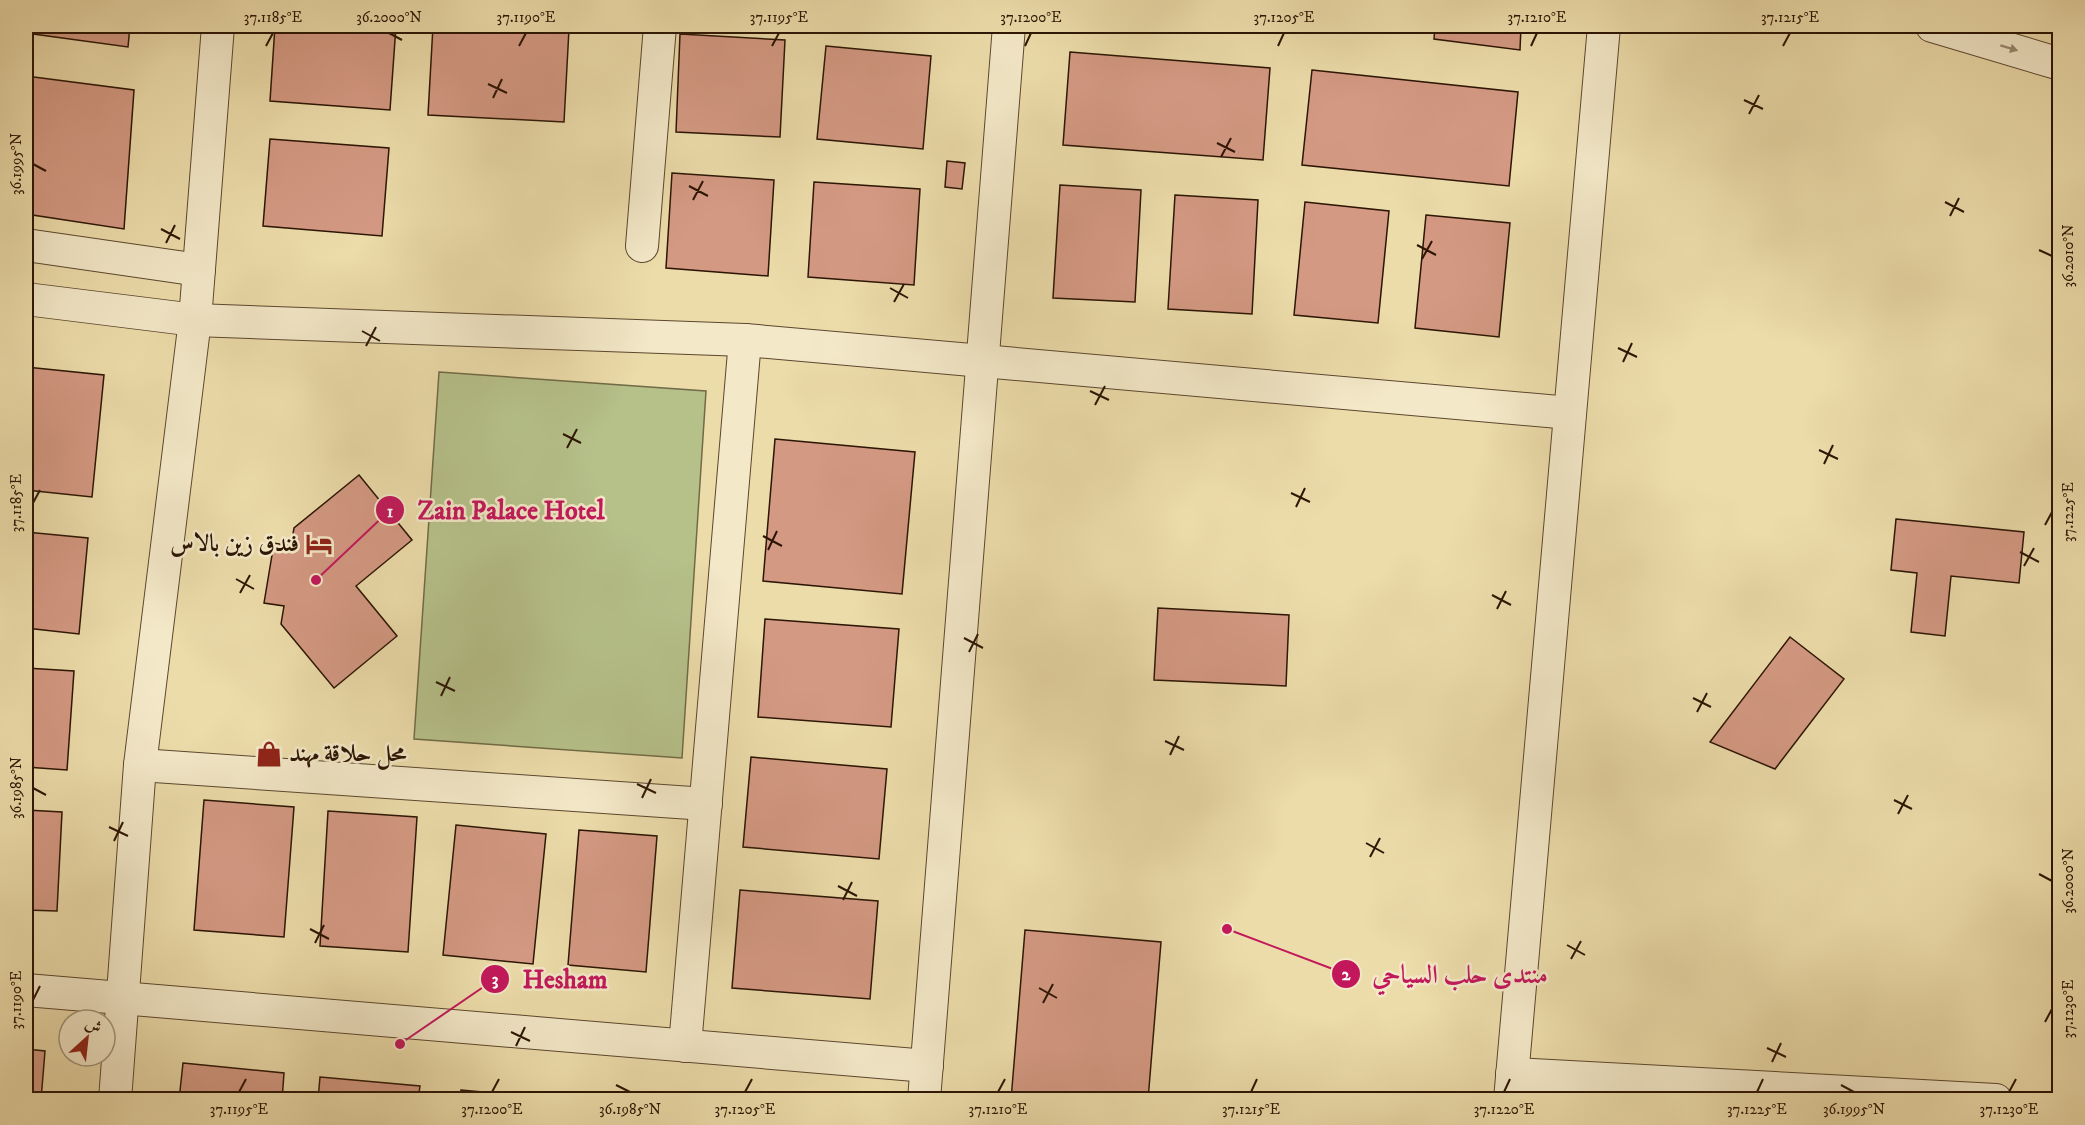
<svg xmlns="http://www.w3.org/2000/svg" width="2085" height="1125" viewBox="0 0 2085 1125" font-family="'IM FELL DW Pica',Amiri,serif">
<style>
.green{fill:#b6c18a;stroke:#716b47;stroke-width:1.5}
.building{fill:#d49983;stroke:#2c1504;stroke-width:1.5}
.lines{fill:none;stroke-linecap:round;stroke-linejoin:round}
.minor-casing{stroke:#5c472e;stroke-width:34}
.minor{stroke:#f3e8c8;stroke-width:32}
.oneway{fill:#998970}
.ticks{fill:none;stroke:#2c1504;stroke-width:2}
.labels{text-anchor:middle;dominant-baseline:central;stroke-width:5;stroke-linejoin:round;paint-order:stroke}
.poi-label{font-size:24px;font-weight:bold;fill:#2c1504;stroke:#f3e8c8;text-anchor:end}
.leader{fill:none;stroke:#c2185b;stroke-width:2}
.callout-dot{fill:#c2185b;stroke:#f3e8c8;stroke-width:2}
.mark-label{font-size:18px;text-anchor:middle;font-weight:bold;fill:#fff}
.callout-label{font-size:26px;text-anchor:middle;font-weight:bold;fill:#c2185b;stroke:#f3e8c8;stroke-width:5;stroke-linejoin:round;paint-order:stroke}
.neatline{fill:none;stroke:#2c1504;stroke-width:2}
.ticks-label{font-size:15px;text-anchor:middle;fill:#2c1504}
</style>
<rect width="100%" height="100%" fill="#ecdcaa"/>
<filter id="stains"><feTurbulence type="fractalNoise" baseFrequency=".00333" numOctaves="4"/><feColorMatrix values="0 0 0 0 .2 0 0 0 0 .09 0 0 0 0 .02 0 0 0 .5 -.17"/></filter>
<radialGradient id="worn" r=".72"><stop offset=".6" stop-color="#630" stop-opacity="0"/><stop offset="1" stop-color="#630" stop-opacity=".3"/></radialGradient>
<polygon class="green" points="439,372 706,391 682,758 414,739"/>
<g class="building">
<polygon points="26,26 130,26 128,47 26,33"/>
<polygon points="275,26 396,26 390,110 270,101"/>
<polygon points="433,26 569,29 564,122 428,115"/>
<polygon points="1313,26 1388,26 1387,28"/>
<polygon points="1435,26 1521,26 1520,50 1434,39"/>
<polygon points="680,34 785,40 780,137 676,132"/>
<polygon points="826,46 931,56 923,149 817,139"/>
<polygon points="1070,52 1270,68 1263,160 1063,145"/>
<polygon points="1312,70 1518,92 1509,186 1302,165"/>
<polygon points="26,76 134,90 124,229 26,214"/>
<polygon points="270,139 389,148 382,236 263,226"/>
<polygon points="947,161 965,163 962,189 945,187"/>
<polygon points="672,173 774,180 768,276 666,268"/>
<polygon points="814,182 920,189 914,285 808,277"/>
<polygon points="1060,185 1141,190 1135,302 1053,298"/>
<polygon points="1175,195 1258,200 1252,314 1168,309"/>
<polygon points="1305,202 1389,211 1378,323 1294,315"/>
<polygon points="1426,215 1510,223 1499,337 1415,328"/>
<polygon points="26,367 104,375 92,497 26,490"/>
<polygon points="775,439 915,452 902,594 763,581"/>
<polygon points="359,475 412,540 356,586 397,636 334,688 281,624 284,606 264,603 274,543 291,546 294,528"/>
<polygon points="1896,519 2024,532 2019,583 1951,576 1945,636 1911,632 1917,573 1891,570"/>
<polygon points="26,532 88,538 79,634 26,628"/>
<polygon points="1158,608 1289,615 1286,686 1154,680"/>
<polygon points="765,619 899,629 891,727 758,717"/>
<polygon points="1790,637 1844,679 1775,769 1710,742"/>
<polygon points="26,668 74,671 67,770 26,767"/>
<polygon points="751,757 887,769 879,859 743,847"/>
<polygon points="204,800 294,807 284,937 194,930"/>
<polygon points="26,810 62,812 57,911 26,910"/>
<polygon points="328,811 417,817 408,952 320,946"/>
<polygon points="456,825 546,834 533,964 443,955"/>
<polygon points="579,830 657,836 646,972 568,965"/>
<polygon points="740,890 878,901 870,999 732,988"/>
<polygon points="1025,930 1161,942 1148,1100 1011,1100"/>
<polygon points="26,1049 45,1051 41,1100 26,1100"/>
<polygon points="183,1063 284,1073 282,1100 179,1100"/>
<polygon points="320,1077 420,1086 418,1100 318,1100"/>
<polygon points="461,1090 561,1099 561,1100 460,1100"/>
</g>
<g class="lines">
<g class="minor-casing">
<g id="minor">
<polyline points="1932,26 2060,64"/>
<polyline points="26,245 199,270"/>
<polyline points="642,246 660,26"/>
<polyline points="26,299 195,320 745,340 1570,413"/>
<polyline points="140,765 706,804"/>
<polyline points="26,990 927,1066"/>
<polyline points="685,1046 745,340"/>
<polyline points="1512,1074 1996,1100"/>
<polyline points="115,1100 140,765 195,320 218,26"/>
<polyline points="924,1100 1009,26"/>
<polyline points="1510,1100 1604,26"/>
</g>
</g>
<use href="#minor" class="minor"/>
</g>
<defs><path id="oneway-solid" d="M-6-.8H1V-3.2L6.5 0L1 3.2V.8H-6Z" transform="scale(1.5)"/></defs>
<use class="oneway" href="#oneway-solid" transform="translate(2009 48) rotate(17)"/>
<path class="ticks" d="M389,33L402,40M266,46L273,33M519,46L526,33M772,46L779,33M1025,46L1031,33M1278,46L1284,33M1531,46L1537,33M1783,46L1790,33M488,84L507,93M493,98L502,79M1744,100L1763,109M1749,114L1759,95M1217,143L1235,152M1221,157L1231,138M33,164L46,171M689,186L708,196M693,200L703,181M1945,202L1964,212M1950,216L1959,198M161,229L180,239M166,243L175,225M1417,245L1436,255M2039,250L2052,256M1422,259L1432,241M890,288L908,298M894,302L904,284M362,331L380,341M366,346L376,327M1618,348L1637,357M1623,362L1632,343M1090,391L1109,400M1095,405L1105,386M563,434L581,443M567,448L577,429M1819,450L1838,459M1824,464L1833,445M1291,493L1310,502M33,503L40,490M1296,507L1305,488M2045,525L2052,512M763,536L782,546M768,550L777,531M2020,552L2039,562M2024,566L2034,548M236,579L254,589M240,593L250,575M1492,595L1511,605M1497,609L1506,591M964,638L983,648M969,652L978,634M436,682L455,691M441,696L450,677M1693,698L1711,707M1697,712L1707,693M1165,741L1184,750M1170,755L1179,736M637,784L656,793M33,788L46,795M642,798L651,779M1894,800L1912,809M1898,814L1908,795M109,827L128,836M114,841L123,822M1366,843L1384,853M1370,857L1380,838M2039,874L2052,881M838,886L857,896M843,900L852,882M310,929L329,939M315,943L324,925M1567,945L1585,955M1571,959L1581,941M1039,988L1057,998M33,1000L40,986M1043,1003L1053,984M2045,1022L2052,1009M511,1032L530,1041M516,1046L525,1027M1767,1048L1786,1057M1772,1062L1781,1043M616,1085L630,1092M1841,1085L1854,1092M239,1092L246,1079M492,1092L499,1079M745,1092L752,1079M998,1092L1005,1079M1251,1092L1257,1079M1504,1092L1510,1079M1757,1092L1763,1079M2009,1092L2016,1079"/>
<defs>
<g id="hotel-bare" transform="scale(2.07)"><path d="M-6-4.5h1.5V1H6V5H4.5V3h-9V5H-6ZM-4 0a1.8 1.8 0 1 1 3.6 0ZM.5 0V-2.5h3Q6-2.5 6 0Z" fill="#8f2418" stroke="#f3e8c8" stroke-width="2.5" paint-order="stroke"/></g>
<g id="shop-bare" transform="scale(2.07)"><path d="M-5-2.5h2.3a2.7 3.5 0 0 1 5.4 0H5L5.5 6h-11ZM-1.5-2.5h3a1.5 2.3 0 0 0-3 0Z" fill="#8f2418" stroke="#f3e8c8" stroke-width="2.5" paint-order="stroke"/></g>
</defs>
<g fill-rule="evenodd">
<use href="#hotel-bare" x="319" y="544"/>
<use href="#shop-bare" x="269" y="754"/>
</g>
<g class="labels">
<g class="poi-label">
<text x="299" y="544">فندق زين بالاس</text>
<text x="289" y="754" text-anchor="start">محل حلاقة مهند</text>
</g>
</g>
<path class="leader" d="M316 580L390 510M1227 929L1346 974M400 1044L495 979"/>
<g class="callout-dot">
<circle cx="316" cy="580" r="6"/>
<circle cx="1227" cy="929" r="6"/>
<circle cx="400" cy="1044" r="6"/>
<circle cx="390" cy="510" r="15"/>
<circle cx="1346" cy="974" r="15"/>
<circle cx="495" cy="979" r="15"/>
</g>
<g class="mark-label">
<text x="390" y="517">1</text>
<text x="1346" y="980">2</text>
<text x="495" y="985">3</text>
</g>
<g class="callout-label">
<text x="511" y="519">Zain Palace Hotel</text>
<text x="1460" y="983">منتدى حلب السياحي</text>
<text x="565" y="988">Hesham</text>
</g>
<rect width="2085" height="1125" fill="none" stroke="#ecdcaa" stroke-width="66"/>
<g transform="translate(87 1038) rotate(27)"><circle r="28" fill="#f3e8c8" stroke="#a3947a" stroke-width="1.5"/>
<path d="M0-4.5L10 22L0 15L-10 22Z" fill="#8f2418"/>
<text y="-9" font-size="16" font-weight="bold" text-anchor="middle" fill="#2c1504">ش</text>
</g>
<rect x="33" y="33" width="2019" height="1059" class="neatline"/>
<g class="ticks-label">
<text x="273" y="22">37.1185°E</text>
<text x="389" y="22">36.2000°N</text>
<text x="526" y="22">37.1190°E</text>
<text x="779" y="22">37.1195°E</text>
<text x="1031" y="22">37.1200°E</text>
<text x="1284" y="22">37.1205°E</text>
<text x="1537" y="22">37.1210°E</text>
<text x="1790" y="22">37.1215°E</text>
<text transform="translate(16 164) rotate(-90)" y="5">36.1995°N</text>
<text transform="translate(2068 256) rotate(-90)" y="5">36.2010°N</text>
<text transform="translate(16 503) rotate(-90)" y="5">37.1185°E</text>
<text transform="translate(2068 512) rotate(-90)" y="5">37.1225°E</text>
<text transform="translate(16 788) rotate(-90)" y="5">36.1985°N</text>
<text transform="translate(2068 881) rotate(-90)" y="5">36.2000°N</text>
<text transform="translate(16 1000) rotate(-90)" y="5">37.1190°E</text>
<text transform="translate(2068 1009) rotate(-90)" y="5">37.1230°E</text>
<text x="239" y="1114">37.1195°E</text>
<text x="492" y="1114">37.1200°E</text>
<text x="630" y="1114">36.1985°N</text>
<text x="745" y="1114">37.1205°E</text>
<text x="998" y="1114">37.1210°E</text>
<text x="1251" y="1114">37.1215°E</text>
<text x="1504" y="1114">37.1220°E</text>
<text x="1757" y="1114">37.1225°E</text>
<text x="1854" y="1114">36.1995°N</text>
<text x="2009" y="1114">37.1230°E</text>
</g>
<rect width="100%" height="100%" filter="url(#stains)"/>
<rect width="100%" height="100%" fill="url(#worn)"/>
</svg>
